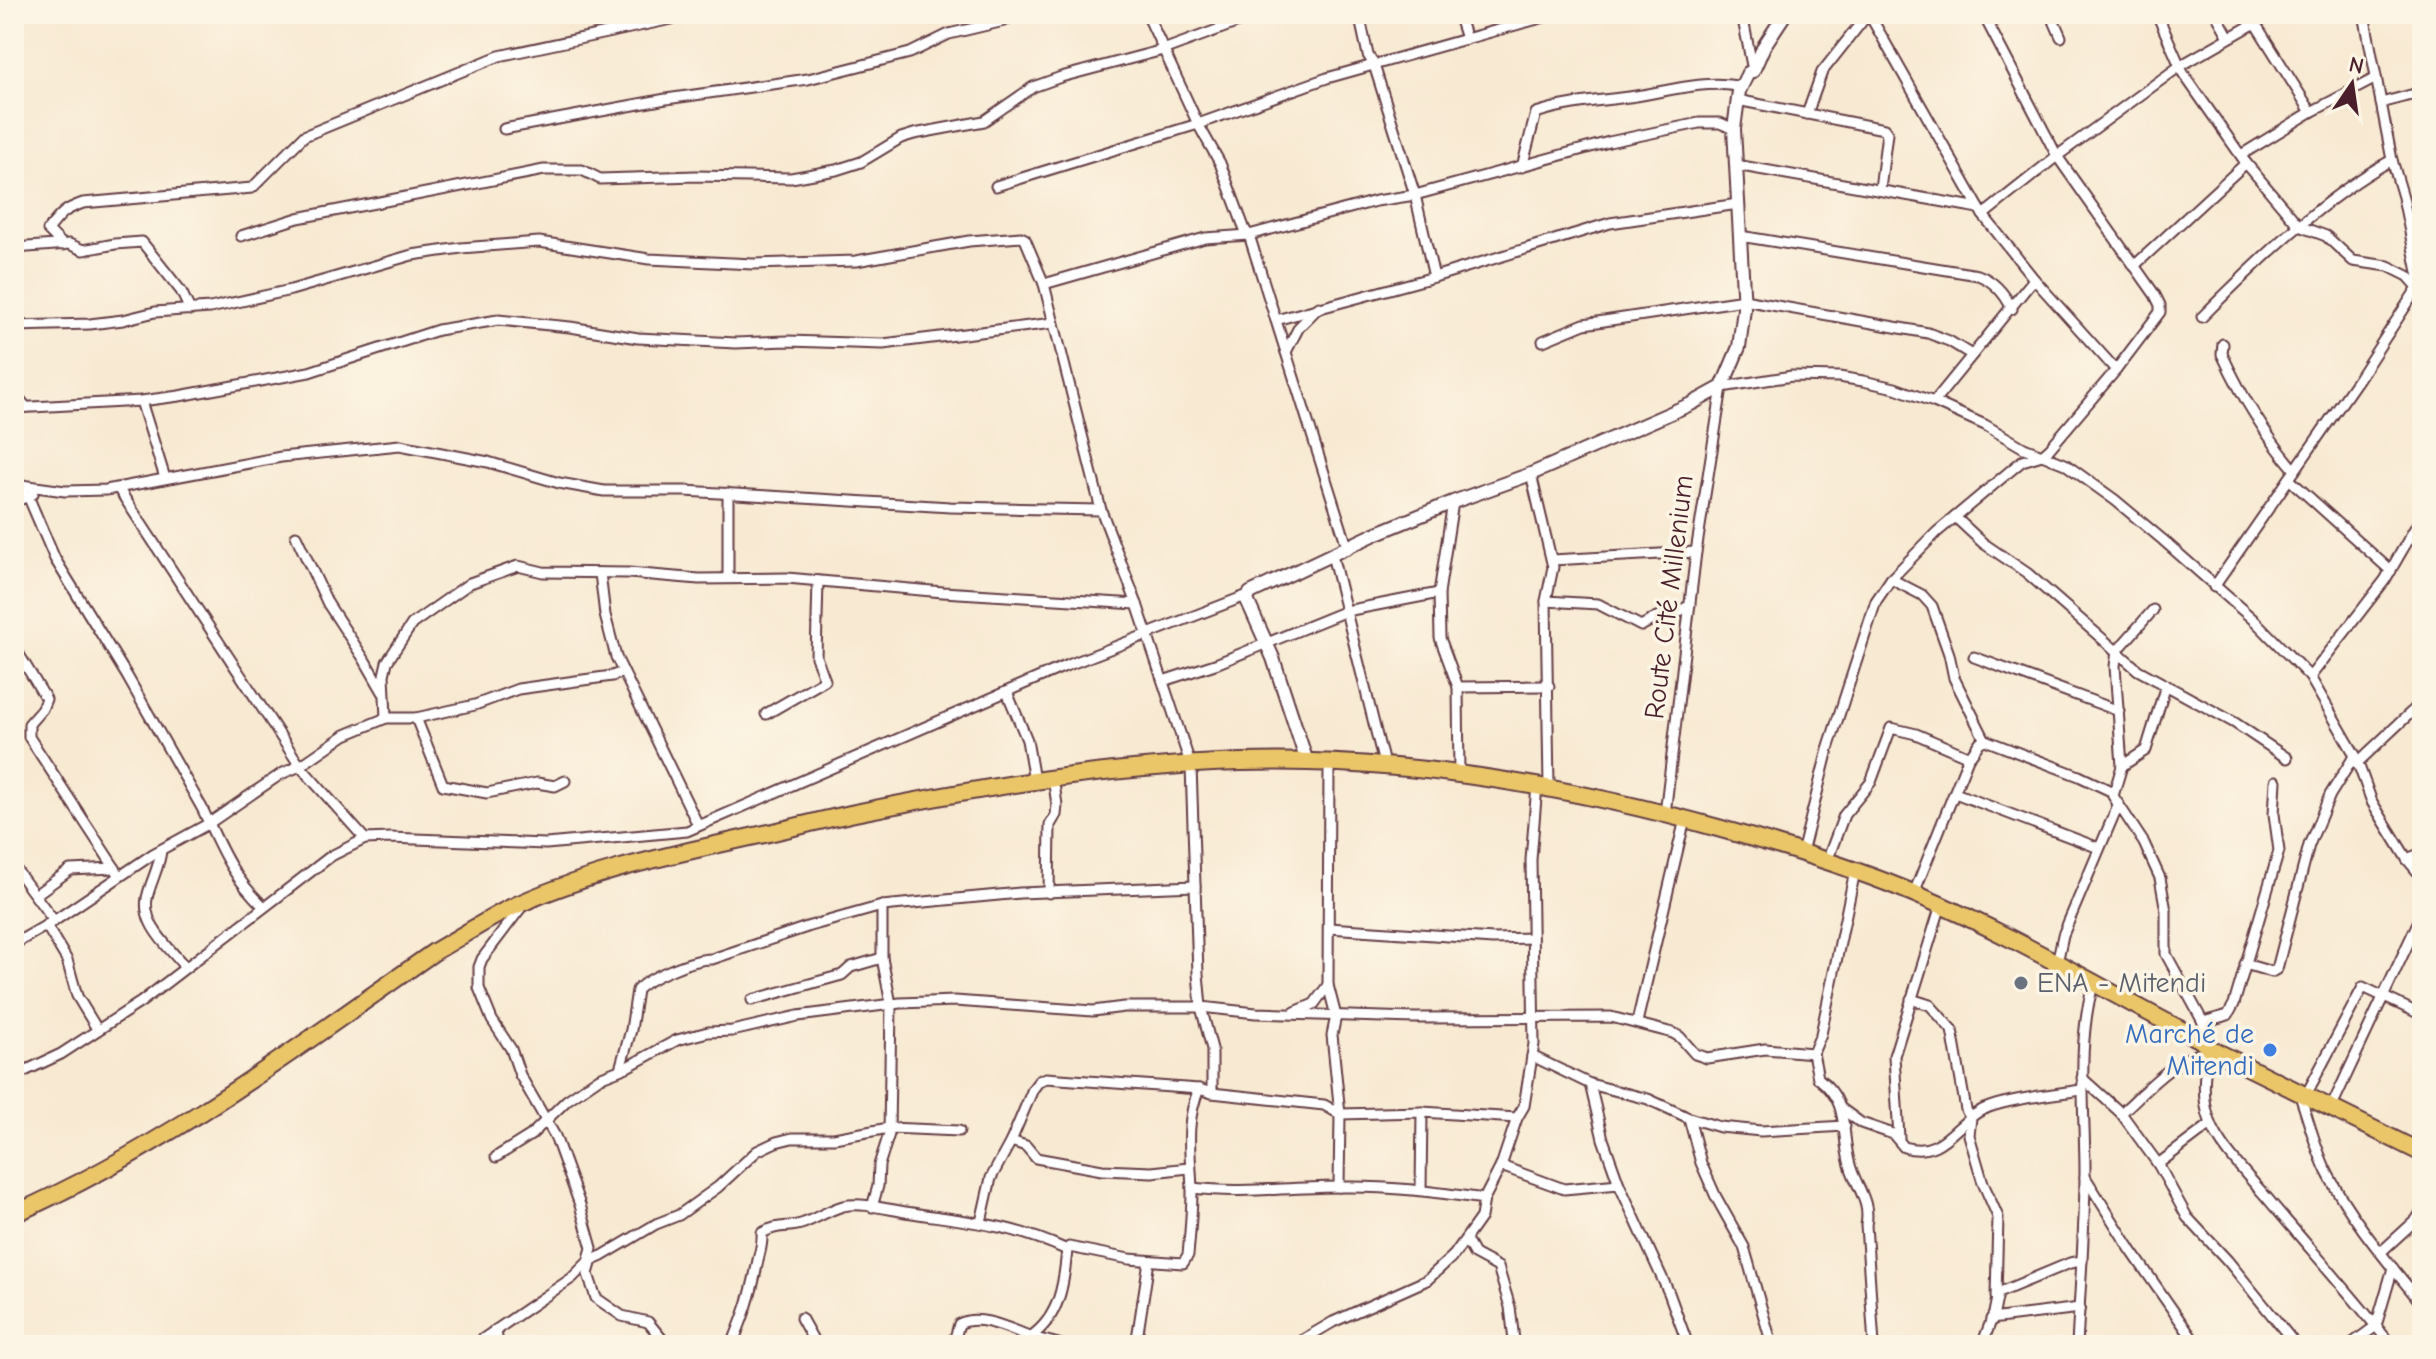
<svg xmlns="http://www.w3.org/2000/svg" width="2436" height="1359" viewBox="0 0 2436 1359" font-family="'Comic Neue',sans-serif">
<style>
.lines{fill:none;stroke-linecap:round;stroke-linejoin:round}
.minor-casing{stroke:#643d44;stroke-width:13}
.tertiary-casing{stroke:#643d44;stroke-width:16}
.trunk-casing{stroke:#643d44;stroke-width:20}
.minor{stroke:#fff;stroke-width:9}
.tertiary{stroke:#fff;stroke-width:12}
.trunk{stroke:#eac669;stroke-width:16}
.worship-dot{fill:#6b7280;stroke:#fcf5e5;stroke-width:3}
.shop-dot{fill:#3f7fe0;stroke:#fcf5e5;stroke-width:3}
.labels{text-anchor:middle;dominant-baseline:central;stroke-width:7;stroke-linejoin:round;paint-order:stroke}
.street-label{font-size:28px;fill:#4a1f2b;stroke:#fcf5e5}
.worship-label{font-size:28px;fill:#5b616d;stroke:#fcf5e5;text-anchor:start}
.shop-label{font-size:28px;fill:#366cbe;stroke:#fcf5e5;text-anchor:end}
</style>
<rect width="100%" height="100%" fill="#fcf5e5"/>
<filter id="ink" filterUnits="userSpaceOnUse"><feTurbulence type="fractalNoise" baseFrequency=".0125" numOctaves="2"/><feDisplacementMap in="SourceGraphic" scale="16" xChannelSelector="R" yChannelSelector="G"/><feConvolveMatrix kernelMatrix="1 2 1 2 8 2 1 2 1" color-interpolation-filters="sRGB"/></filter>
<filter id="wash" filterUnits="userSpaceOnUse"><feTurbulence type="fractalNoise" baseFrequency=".006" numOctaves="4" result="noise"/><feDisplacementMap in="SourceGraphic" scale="32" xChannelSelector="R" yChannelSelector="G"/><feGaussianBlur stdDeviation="1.8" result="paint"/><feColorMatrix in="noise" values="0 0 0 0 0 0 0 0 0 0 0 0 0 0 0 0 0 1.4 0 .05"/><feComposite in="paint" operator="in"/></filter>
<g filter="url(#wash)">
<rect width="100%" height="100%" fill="#f8e9d2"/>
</g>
<g filter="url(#ink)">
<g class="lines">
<g class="minor-casing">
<g id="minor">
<polyline points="1147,14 1198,124 1220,163 1245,230 1249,235 1348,549"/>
<polyline points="1359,14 1368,55 1374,65 1415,195 1434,277"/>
<polyline points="1458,14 1466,39"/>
<polyline points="1742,14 1753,71"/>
<polyline points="1869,14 1983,215 2034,279 2116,370"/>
<polyline points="2051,14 2061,37"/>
<polyline points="2157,14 2183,73 2246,163 2299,226 2326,236 2353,261 2388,266 2408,276 2417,286"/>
<polyline points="2216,14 2229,37"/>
<polyline points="2364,14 2392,160 2403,197 2420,282"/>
<polyline points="2255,23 2311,112"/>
<polyline points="1737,100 1884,129 1887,133 1880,189"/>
<polyline points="2381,103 2422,92"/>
<polyline points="1807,114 1822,72 1868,14"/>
<polyline points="504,129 666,99 808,79 910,53 949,34 1004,21 1018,14"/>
<polyline points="2241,155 2311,112 2376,78"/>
<polyline points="1736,165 1979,208"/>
<path d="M1522,167L1536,113C1569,102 1602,101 1636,96C1668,91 1704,80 1737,86L1739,91"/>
<polyline points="996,186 1198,124 1327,78 1555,14"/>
<polyline points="1983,215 2057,156 2180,66 2271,14"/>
<polyline points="241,236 298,218 544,170 582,170 600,179 696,176 791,178 836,170 861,162 901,138 914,134 984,121 1033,87 1061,77 1163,50 1260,14"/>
<path d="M1740,236L1978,275C1994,281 2005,294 2012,309"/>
<path d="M63,245L48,230C61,214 63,210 83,203L252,188L304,136L499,56L695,14"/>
<polyline points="14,248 69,244 83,250 115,244 142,242 181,291 190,310"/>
<polyline points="2134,266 2246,163"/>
<polyline points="1044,284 1205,238 1249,235 1376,201 1415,195 1609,142 1699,123 1720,123 1734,129"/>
<path d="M2202,317C2256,263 2325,196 2392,160"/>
<polyline points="1276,320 1434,277 1610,223 1738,204"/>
<polyline points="14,326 90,324 123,320 155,312 210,308 291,290 412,255 461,248 539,242 649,259 753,264 856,261 969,241 1021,237 1025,239 1044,284 1101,510 1137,604 1191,766 1198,974 1201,1007 1212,1049 1212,1093"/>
<polyline points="1543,341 1584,324 1744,300 1928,333 1949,341 1972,355"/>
<path d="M2223,344L2222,354C2242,397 2264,434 2295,470"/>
<polyline points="1286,352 1299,327 1319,307"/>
<polyline points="14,392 26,407"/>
<polyline points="141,401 165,478"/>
<polyline points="1934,402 2034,279"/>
<polyline points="14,408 141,401 179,396 309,372 438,330 498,320 570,327 638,338 736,343 788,341 883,344 1053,323"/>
<polyline points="1531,474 1553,567 1546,601 1549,787"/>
<polyline points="2289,479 2391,571"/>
<polyline points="14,484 65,491 106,490 281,457 400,445 488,462 559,483 604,491 685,491 950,507 1101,510"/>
<path d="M17,484L28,496L55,559L127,676L202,808C221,848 230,874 263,906"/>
<polyline points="118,488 300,766 365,839"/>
<polyline points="728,493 728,578"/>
<polyline points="14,502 33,494"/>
<polyline points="1453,502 1439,593 1440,638 1458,687 1459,775"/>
<polyline points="1955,517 1983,543 2027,573 2138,670 2235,723 2287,758"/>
<polyline points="296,536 328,604 364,659 383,692"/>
<polyline points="1332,555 1385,768"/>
<polyline points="1552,560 1696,552"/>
<polyline points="600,573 605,615 616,657 698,825"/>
<polyline points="1891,579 1922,595 1932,606 1949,654 1954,678 1985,740"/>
<polyline points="2214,587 2359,378 2422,281"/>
<polyline points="1546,601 1598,604 1641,626 1659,616 1675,614 1690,605"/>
<polyline points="2153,610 2117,651 2115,666 2122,766 2113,796 2144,843 2160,878 2166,911 2166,954 2203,1022 2204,1030 2201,1040"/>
<polyline points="14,646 46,699 42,709 29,724 29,737 120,876"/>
<polyline points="1974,657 2119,711"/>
<polyline points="2310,677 2385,580 2422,516"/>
<polyline points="1163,681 1218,663 1346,611 1439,593"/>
<polyline points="1458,687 1549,686"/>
<polyline points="1007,692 1027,740 1034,780"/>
<polyline points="766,714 825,680 816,657 818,581"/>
<polyline points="386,718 384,675 387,662 412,624 470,583 518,566 543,572 629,573 699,579 787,578 943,592 1137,604"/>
<polyline points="416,718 443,785 487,793 537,783 555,786 565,781"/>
<polyline points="1329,763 1328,985 1336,1016 1332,1035 1340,1114 1339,1187"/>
<polyline points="2356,764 2422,702"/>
<polyline points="2122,766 2146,750 2166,685"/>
<polyline points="1955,793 2099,848"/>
<polyline points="1665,814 1696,552 1722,387 1792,376 1839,377 1863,381 1895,388 1934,402 1985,425 2024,448 2065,464 2115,500 2163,540 2256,622 2310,677 2355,755 2372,802 2407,859 2422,877"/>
<path d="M161,850C160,865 152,879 148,894C139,923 169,947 185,967"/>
<polyline points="1802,853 1828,749 1876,601 1891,579 1937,532 2022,461 2042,455 2050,448 2116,370 2160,312 2160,305 2155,295 2057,156 1983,14"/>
<polyline points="2407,859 2422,853"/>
<polyline points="1827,861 1844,815 1871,782 1891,728 1916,734 1967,756 1971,755 1980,742 1985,740 2079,776 2113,792"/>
<polyline points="14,867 54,921"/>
<path d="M1855,871L1821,1034L1813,1053L1818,1078C1851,1103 1840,1130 1850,1165C1856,1187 1871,1201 1866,1225L1874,1345"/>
<polyline points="1049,893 1050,825 1056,815 1057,805 1053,777"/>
<polyline points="1914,893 1969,756"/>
<polyline points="35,895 70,870 115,868"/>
<polyline points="46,925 67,960 77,996 97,1029"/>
<polyline points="1329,928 1493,939 1532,938"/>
<polyline points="14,944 54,921 153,854 208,824 281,774 300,766 345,735 386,718 416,718 475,705 518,689 612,676 623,672"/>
<polyline points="2057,963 2063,935 2118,805"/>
<polyline points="2245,964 2272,972 2277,969 2309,845 2330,795 2355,755"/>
<polyline points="1911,999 1930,1005 1952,1030 1966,1110 1971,1118 1969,1135 1983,1183 1998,1217 1996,1297"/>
<polyline points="752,1000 842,975 851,967 882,958"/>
<polyline points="1295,1012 1314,1004 1328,985"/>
<polyline points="1637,1022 1685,819"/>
<polyline points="2203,1022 2228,1015 2234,1004 2279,851 2274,814 2276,781"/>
<path d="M2209,1048C2204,1071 2201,1098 2210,1121C2219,1147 2250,1178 2268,1199C2309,1248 2352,1295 2391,1345"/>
<polyline points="1532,1056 1590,1084 1648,1099 1689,1118 1720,1127 1761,1131 1845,1126"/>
<path d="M620,1069L631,1030L637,990C649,977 695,958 712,959L810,926L882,906L1020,893L1195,886"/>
<polyline points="14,1076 61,1054 141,1002 331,856 365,839 390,838 546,844 687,831 1063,667 1248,595"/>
<polyline points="2082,1078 2121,1113 2158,1164 2187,1217 2228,1261 2296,1345"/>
<polyline points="1590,1084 1603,1139 1619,1184 1669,1293 1688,1345"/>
<path d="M2299,1093C2309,1120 2315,1149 2328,1174C2352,1221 2389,1263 2422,1304"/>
<polyline points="2306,1095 2363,987 2422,1015"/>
<polyline points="2331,1108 2422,914"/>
<path d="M1842,1109L1861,1123L1893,1134L1904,1147C1943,1159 1955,1122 1984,1109C2007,1099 2055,1094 2081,1090"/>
<path d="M2121,1113C2144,1093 2173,1058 2205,1053L2207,1055"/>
<polyline points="1689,1118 1701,1163 1716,1197 1744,1247 1772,1345"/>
<polyline points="1899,1138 1894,1056 1941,905"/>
<polyline points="1011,1141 1026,1146 1036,1158 1102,1170 1152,1172 1189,1168"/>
<polyline points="496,1157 531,1135 567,1100 599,1078 627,1067 677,1040 708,1032 732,1031 798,1016 900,1003 955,1001 1093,1011 1124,1007 1201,1007 1256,1013 1415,1018 1611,1017 1673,1033 1680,1037 1695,1054 1707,1058 1765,1049 1813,1053"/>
<polyline points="2158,1164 2211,1124"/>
<polyline points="1501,1166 1564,1189 1619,1184"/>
<polyline points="2085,1177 2131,1250 2197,1345"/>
<path d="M1192,1188C1242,1194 1291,1187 1341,1187C1389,1186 1436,1192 1484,1199"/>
<polyline points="1421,1189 1422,1112"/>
<polyline points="872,1207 878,1186 879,1165 889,1134 891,1004 882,958 882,906"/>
<polyline points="981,1222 991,1178 1011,1141 1033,1089 1039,1081 1046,1078 1199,1089 1212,1093 1324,1105 1340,1114 1422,1112 1517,1118"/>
<polyline points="1466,1240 1474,1254 1498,1267 1510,1307 1514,1340 1518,1345"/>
<polyline points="2381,1252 2416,1220 2422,1211"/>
<polyline points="592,1260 588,1274 596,1298 622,1316 648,1322 667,1345"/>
<polyline points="588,1262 602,1256 656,1224 679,1215 718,1187 757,1151 776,1142 792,1138 834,1138 889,1128 959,1131"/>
<polyline points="801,1318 816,1345"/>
<polyline points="1991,1319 2080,1308"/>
<polyline points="496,1330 498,1345"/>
<path d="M1030,1337C1060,1317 1064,1283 1067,1250"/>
<polyline points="474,1345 572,1278 588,1262 592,1248 580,1205 555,1136 520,1075 511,1049 492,1020 479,988 479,967 482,959 523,905"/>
<path d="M732,1345C744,1315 751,1297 757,1265C759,1253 763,1246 762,1233C780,1223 789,1229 804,1223C817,1218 829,1210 843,1206C862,1202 886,1209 905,1212C964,1221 1012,1224 1067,1250L1069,1247L1129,1259L1183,1263L1188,1255C1190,1234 1192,1212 1192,1190C1191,1155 1184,1124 1199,1089"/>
<path d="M953,1345L959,1324C979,1313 1010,1329 1029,1336C1039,1340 1050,1341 1061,1345"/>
<polyline points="1136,1345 1149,1261"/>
<polyline points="1294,1345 1333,1322 1427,1280 1454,1255 1481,1217 1484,1199 1501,1166 1517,1118 1524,1106 1534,1044 1531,860 1537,785"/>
<polyline points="1982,1345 1994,1313 1998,1293 2070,1263 2082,1261"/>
<path d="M2077,1345C2080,1287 2085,1229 2085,1172C2085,1107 2076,1044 2094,981"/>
<polyline points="2350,1345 2376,1326 2393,1268"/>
</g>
</g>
<g class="tertiary-casing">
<polyline id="tertiary" points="1307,762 1273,658 1247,600 1250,593 1375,534 1453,502 1531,474 1691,404 1722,387 1739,347 1744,309 1734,129 1739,91 1748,73 1753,71 1764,46 1785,14"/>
</g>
<g class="trunk-casing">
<path id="trunk" d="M14,1214C166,1147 298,1047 434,952C458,938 482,923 506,910C585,872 671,855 755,836C788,829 821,820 855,813C983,787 1110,766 1241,762C1402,757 1563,785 1718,828C1786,847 1855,868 1920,896C2017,937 2107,992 2201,1040L2209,1048L2422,1153"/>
</g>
<use href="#minor" class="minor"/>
<use href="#tertiary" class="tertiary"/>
<use href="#trunk" class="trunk"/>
</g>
</g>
<circle class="worship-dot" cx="2021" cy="983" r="8"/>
<circle class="shop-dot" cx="2270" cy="1050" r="8"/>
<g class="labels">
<g class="street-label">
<text transform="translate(1669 597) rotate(-83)">Route Cité Millenium</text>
</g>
<g class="worship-label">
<text x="2037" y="983">ENA - Mitendi</text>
</g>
<g class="shop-label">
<text x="2254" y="1034">Marché de<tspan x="2254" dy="32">Mitendi</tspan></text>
</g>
</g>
<rect width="2436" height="1359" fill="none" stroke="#fcf5e5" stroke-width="48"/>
<g transform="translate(2352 84) rotate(13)" stroke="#fcf5e5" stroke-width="6" paint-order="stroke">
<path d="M0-6L14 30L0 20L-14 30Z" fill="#4a1f2b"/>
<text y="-12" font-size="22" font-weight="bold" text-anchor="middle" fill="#4a1f2b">N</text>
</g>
</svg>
